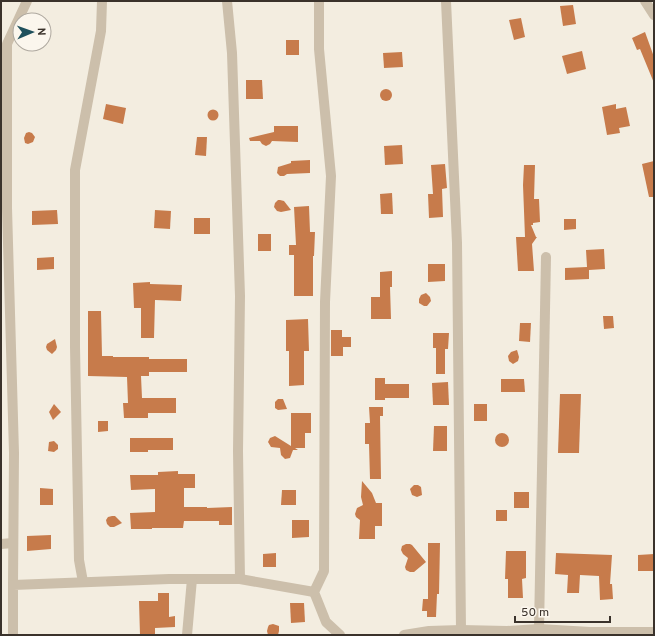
<svg xmlns="http://www.w3.org/2000/svg" width="655" height="636" viewBox="0 0 655 636" font-family="Overpass,sans-serif">
<style>
.building{fill:#c77b4b}
.lines{fill:none;stroke-linecap:round;stroke-linejoin:round}
.minor{stroke:#ccbfab;stroke-width:10}
</style>
<rect width="100%" height="100%" fill="#f3ede0"/>
<g class="building">
<polygon points="573,5 576,24 563,26 560,6"/>
<polygon points="521,18 525,37 514,40 509,20"/>
<polygon points="645,32 654,57 654,83 640,49 637,50 632,38"/>
<rect x="286" y="40" width="13" height="15"/>
<polygon points="582,51 586,69 567,74 562,56"/>
<polygon points="402,52 403,67 384,68 383,53"/>
<polygon points="246,80 262,80 263,99 246,99"/>
<circle cx="386" cy="95" r="6"/>
<polygon points="106,104 126,108 123,124 103,119"/>
<polygon points="616,104 616,109 626,107 630,126 619,128 620,133 607,135 602,107"/>
<circle cx="213" cy="115" r="5.5"/>
<polygon points="274,126 298,126 298,142 272,141 270,144 266,146 262,144 260,141 250,141 249,138 274,132"/>
<polygon points="29,132 32,133 35,137 33,142 28,144 25,143 24,138 26,133"/>
<polygon points="197,137 207,137 206,156 195,155"/>
<polygon points="402,145 403,164 385,165 384,146"/>
<polygon points="310,160 310,173 287,174 284,176 280,176 277,173 278,167 291,163 291,161"/>
<polygon points="654,161 654,197 649,197 642,164"/>
<polygon points="445,164 447,188 442,189 443,217 429,218 428,194 433,194 431,165"/>
<polygon points="524,165 535,165 534,199 539,199 540,222 533,223 533,225 531,225 536,237 537,237 532,244 534,271 518,271 516,237 525,237 523,185"/>
<polygon points="392,193 393,214 381,214 380,194"/>
<polygon points="278,200 280,200 284,201 291,210 281,212 277,211 274,207 275,203"/>
<polygon points="309,206 310,232 315,232 314,256 313,256 313,296 294,296 294,255 289,255 289,245 296,245 294,207"/>
<polygon points="57,210 58,224 32,225 32,211"/>
<polygon points="155,210 171,211 170,229 154,228"/>
<rect x="194" y="218" width="16" height="16"/>
<polygon points="564,219 576,219 576,229 564,230"/>
<rect x="258" y="234" width="13" height="17"/>
<polygon points="604,249 605,269 589,270 589,279 565,280 565,268 587,267 586,250"/>
<polygon points="54,257 54,269 37,270 37,258"/>
<polygon points="428,264 445,264 445,281 428,282"/>
<polygon points="392,271 392,287 390,287 391,319 371,319 371,297 380,297 380,272"/>
<polygon points="150,282 150,284 182,285 181,301 155,300 154,338 141,338 141,308 134,308 133,283"/>
<polygon points="426,293 430,297 431,301 427,306 424,306 419,303 419,299 421,295"/>
<polygon points="88,311 101,311 102,356 113,356 113,357 149,357 149,359 187,359 187,372 149,372 149,376 141,376 142,398 176,398 176,413 148,413 148,418 124,418 123,403 128,403 127,377 88,376"/>
<polygon points="603,316 613,316 614,328 604,329"/>
<polygon points="308,319 309,351 304,351 304,385 289,386 289,351 286,351 286,320"/>
<polygon points="520,323 531,323 530,342 519,341"/>
<polygon points="331,330 342,330 342,337 351,337 351,347 343,347 343,356 331,356"/>
<polygon points="433,333 449,333 448,349 445,349 445,374 436,374 436,348 433,348"/>
<polygon points="55,339 57,347 56,350 52,354 47,350 46,347 47,344"/>
<polygon points="517,350 519,357 518,361 513,364 509,361 508,356 511,352"/>
<polygon points="375,378 385,378 385,384 409,384 409,398 385,398 385,400 375,400"/>
<polygon points="501,379 524,379 525,392 501,392"/>
<polygon points="448,382 449,405 433,405 432,383"/>
<polygon points="560,394 581,394 579,453 558,453"/>
<polygon points="278,399 283,399 287,409 278,410 275,408 275,402"/>
<polygon points="54,404 61,412 53,420 49,412"/>
<rect x="474" y="404" width="13" height="17"/>
<polygon points="369,407 383,407 383,416 380,416 381,479 370,479 369,444 365,444 365,423 370,423"/>
<polygon points="291,413 311,413 311,433 305,433 305,448 295,448 298,450 293,450 290,458 285,459 281,455 280,448 271,447 268,442 270,438 275,436 291,446"/>
<polygon points="98,421 108,421 108,431 98,432"/>
<polygon points="434,426 447,426 447,451 433,451"/>
<circle cx="502" cy="440" r="7"/>
<polygon points="130,438 173,438 173,450 148,450 148,452 130,452"/>
<polygon points="54,441 58,445 58,449 54,452 48,451 49,442"/>
<polygon points="178,471 178,474 195,474 195,488 184,488 184,507 207,507 207,508 232,507 232,525 219,525 219,521 184,521 183,528 152,528 152,529 131,529 130,513 155,512 155,489 131,490 130,475 158,475 158,472"/>
<polygon points="362,481 372,493 376,503 382,503 382,526 375,526 375,539 359,539 360,520 356,517 355,514 357,508 363,505 361,497"/>
<polygon points="414,485 418,485 421,487 422,495 417,497 412,495 410,489"/>
<polygon points="40,488 53,489 53,505 40,505"/>
<polygon points="282,490 296,490 296,505 281,505"/>
<rect x="514" y="492" width="15" height="16"/>
<rect x="496" y="510" width="11" height="11"/>
<polygon points="112,516 115,516 122,523 114,527 110,527 107,524 106,520 108,517"/>
<polygon points="292,520 309,520 309,537 292,538"/>
<polygon points="51,535 51,549 27,551 27,536"/>
<polygon points="428,543 440,543 439,594 437,594 436,617 427,617 427,611 422,611 423,599 428,599"/>
<polygon points="406,544 410,544 412,545 426,562 414,572 410,572 406,570 405,567 408,558 403,554 401,550 402,546"/>
<polygon points="506,551 526,551 526,578 522,579 523,598 508,598 508,579 505,579"/>
<polygon points="276,553 276,567 263,567 263,554"/>
<polygon points="556,553 612,555 610,584 612,584 613,599 600,600 599,576 580,575 579,593 567,593 568,575 555,574"/>
<polygon points="654,554 654,571 638,571 638,555"/>
<polygon points="158,593 169,593 169,617 175,616 175,627 155,628 155,635 140,635 139,601 158,601"/>
<polygon points="290,603 304,603 305,622 291,623"/>
<polygon points="273,624 279,626 279,631 278,635 268,635 267,631 268,627 269,625"/>
</g>
<g class="lines">
<g class="minor">
<polyline points="227,1 232,53 240,296 238,451 240,579"/>
<polyline points="319,1 319,49 331,176 325,302 324,571 314,592 326,622 340,635"/>
<polyline points="446,1 457,243 461,630"/>
<polyline points="645,1 654,15"/>
<polyline points="1,544 13,543"/>
<polyline points="83,582 79,560 75,347 75,170 101,31 102,1"/>
<polyline points="13,585 14,453 7,208 7,44 27,1"/>
<polyline points="539,629 546,257"/>
<polyline points="13,635 13,585 169,579 240,579 314,592"/>
<polyline points="187,635 192,579"/>
<polyline points="404,635 429,631 461,630 507,631 539,629 590,632 654,632"/>
</g>
</g>
<rect width="655" height="636" fill="none" stroke="#3a322b" stroke-width="4"/>
<g transform="translate(32 32) rotate(88)"><circle r="19" fill="#fbf6ed" stroke="#aea89f"/>
<path d="M0-3L7 15L0 10L-7 15Z" fill="#1f505c"/>
<text y="-6" font-size="11" font-weight="bold" text-anchor="middle" fill="#3a322b">N</text>
</g>
<path d="M515 616v6h95v-6" fill="none" stroke="#3a322b" stroke-width="2"/>
<text x="521" y="616" font-size="12" fill="#3a322b" stroke="#fbf6ed" stroke-width="3" paint-order="stroke">50 m</text>
</svg>
